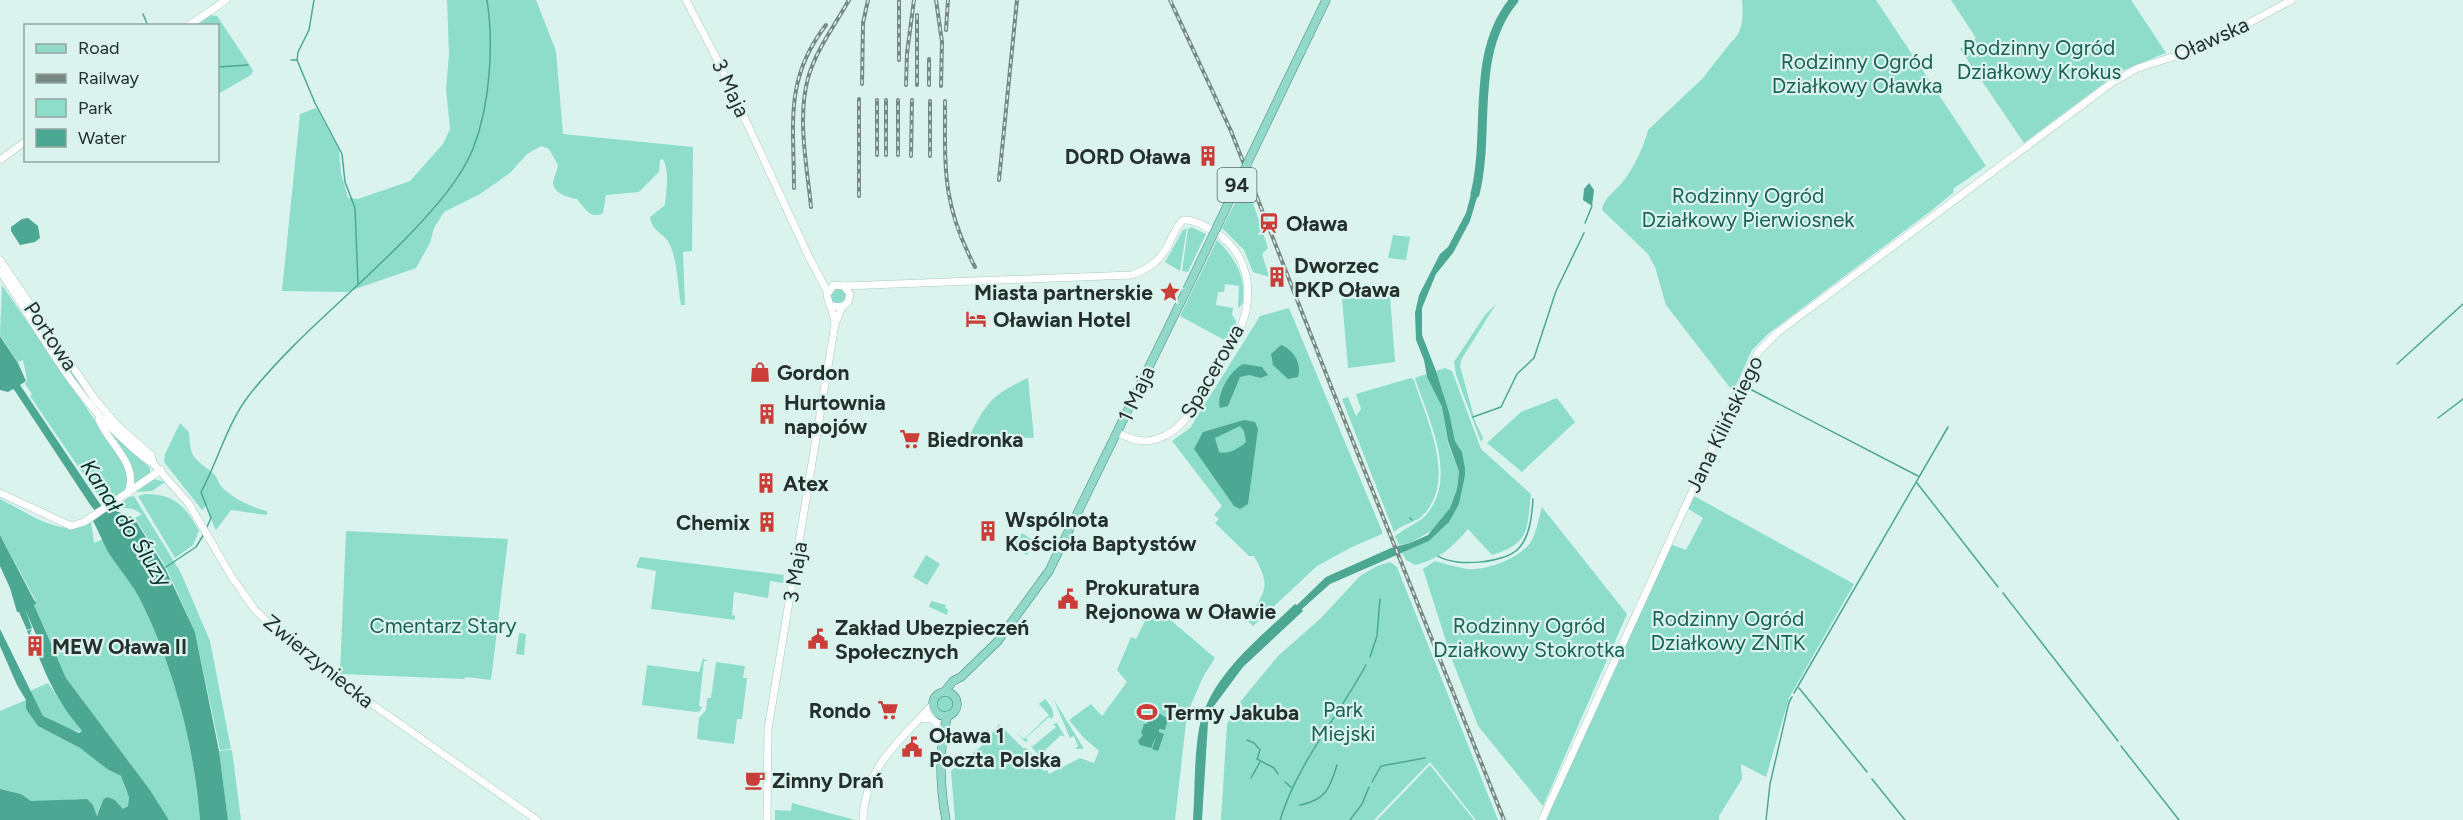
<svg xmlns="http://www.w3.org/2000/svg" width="2463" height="820" viewBox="0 0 2463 820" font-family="Figtree,sans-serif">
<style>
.green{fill:#8dddca}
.water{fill:#4ca793;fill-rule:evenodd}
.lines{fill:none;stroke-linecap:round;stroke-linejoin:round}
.stream{stroke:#4ca793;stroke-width:1.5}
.river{stroke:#4ca793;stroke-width:9}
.secondary-casing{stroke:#afc7c0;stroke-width:8}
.primary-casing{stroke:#3d8d7b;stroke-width:9}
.secondary{stroke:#fff;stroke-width:7}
.primary{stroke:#92d9ca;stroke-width:8}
.rail-casing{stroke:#788984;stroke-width:4}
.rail{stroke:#daf4ed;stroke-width:1.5;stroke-dasharray:4.5;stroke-linecap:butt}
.primary-bridge-casing{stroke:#3d8d7b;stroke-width:9;stroke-linecap:butt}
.primary-bridge{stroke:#92d9ca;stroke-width:8}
.labels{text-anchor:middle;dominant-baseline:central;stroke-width:4.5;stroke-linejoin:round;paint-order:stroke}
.shield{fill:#daf4ed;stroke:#5b6a66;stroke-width:1.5}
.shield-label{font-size:20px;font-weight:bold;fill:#252f2c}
.street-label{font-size:21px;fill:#252f2c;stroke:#daf4ed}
.park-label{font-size:21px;fill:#1a6254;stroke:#daf4ed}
.poi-label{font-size:21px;font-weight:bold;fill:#252f2c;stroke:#daf4ed;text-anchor:start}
.water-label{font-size:22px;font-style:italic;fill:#043129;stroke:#daf4ed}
</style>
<rect width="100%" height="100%" fill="#daf4ed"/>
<g class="green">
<path d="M447,0H536L556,51L563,134L693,147L692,251L683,252L685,305H681C678,288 677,257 669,243C663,232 652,232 650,217L665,205C666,191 670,172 663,159L660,160L659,172L639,192L606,195L603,213C590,220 585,208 577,199C570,198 555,194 553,184C553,179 557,171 558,165L549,149L541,146L527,154L510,173L480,194L444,212L434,228L430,243L416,268L347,292L282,291L300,114L316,108L317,109L339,150L341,173L348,198L358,199L410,181L443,144L450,129L446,89L449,54Z"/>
<path d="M1742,0H1876L1986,166L1953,189L1954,192L1932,210L1769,333L1752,350L1734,389H1731L1666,305L1655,267L1648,254L1602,210C1604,197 1618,189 1625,179C1635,165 1644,146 1648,130L1703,78L1731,42C1744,33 1743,13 1742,0Z"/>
<polygon points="1951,0 2131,0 2166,53 2119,72 2024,143 1960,49 1976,38"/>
<polygon points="210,15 217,16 253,70 251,75 218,94 218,26 194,26"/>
<polygon points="1246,182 1268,248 1262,254 1269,277 1253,272 1244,250 1222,228"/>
<polygon points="1191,227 1206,234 1188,272 1182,271 1188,229"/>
<polygon points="1187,228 1180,271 1165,262 1183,230"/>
<polygon points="1393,235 1410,237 1406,260 1388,258"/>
<path d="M1217,240C1232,255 1245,273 1243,296C1243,302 1243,305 1238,308L1239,286L1225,284L1224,292H1218L1216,305L1233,308L1232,315L1236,321L1235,330L1228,342L1180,316Z"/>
<polygon points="2,285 127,467 130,473 126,491 106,504 101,500 30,396 32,394 25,384 27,380 23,360 18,362 0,335"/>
<circle cx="838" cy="296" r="8"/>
<polygon points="16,289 99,409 99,411 78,385 15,291"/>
<polygon points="1390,296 1395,362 1348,368 1342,299"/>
<polygon points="1496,304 1461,360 1460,366 1475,421 1483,438 1481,442 1456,375 1454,362 1485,315"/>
<path d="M1289,308L1382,531V534L1352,547L1317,566L1253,626L1247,620C1265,591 1272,588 1254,556H1249L1215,523L1219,519L1214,515L1222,506L1172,441L1190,428L1260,316Z"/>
<path d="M1445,368L1452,371L1481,449L1531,494C1527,530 1530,543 1492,555L1468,529C1453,547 1438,560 1415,565L1406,560L1402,553L1429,541L1445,526L1459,504L1465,476L1462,452L1455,441L1449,412L1436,371Z"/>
<path d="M1426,374L1442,407L1448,443L1459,472L1457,489L1450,508L1433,530L1410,543L1399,545L1395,536C1405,528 1417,524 1426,515C1459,477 1428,419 1415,378Z"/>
<path d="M1028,378L1034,438L970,435C986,402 994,394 1028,378Z"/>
<path d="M1411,378L1414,380C1426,419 1456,477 1425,513C1417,523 1403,523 1394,532L1342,399L1348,397L1356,416L1361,409L1356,394Z"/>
<polygon points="1557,398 1575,422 1522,472 1487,443 1521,412"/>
<path d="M180,423L189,432C190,460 195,458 214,474C218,478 218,483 221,486C233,499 251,507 267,511V515L231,510L216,530C211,522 211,514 207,505L202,510L164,462L165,454Z"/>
<polygon points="104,424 150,468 150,475 134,485 132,467"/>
<polygon points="154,479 165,482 152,491 134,492"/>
<path d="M145,494C175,494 185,506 199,531L193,545L175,558L138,496Z"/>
<polygon points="134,496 181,573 210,641 231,749 220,750 195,632 166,567 135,518 142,514 133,509 115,507 129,497"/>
<polygon points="1694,496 1854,584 1789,698 1766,777 1741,764 1742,779 1719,816 1719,820 1546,820 1670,544 1686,550 1703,518 1687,508"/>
<path d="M0,499C27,512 62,540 91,522L94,543L103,539C113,562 130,580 142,602C175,666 194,749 200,820H169L150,790L66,678L34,605L37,603L0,535Z"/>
<path d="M1542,507L1627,614L1543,806L1478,726L1451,657L1423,569L1435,561C1446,564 1456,567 1467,569C1486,571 1525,557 1533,538C1537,529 1539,517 1542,507Z"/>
<polygon points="346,531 508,539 491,680 466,677 464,679 340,674"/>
<polygon points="1022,533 1034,541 1027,555 1013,548"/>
<polygon points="926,555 940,564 927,585 913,577"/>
<polygon points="640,557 784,575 783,583 770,581 768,598 734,592 732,615 735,616 735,620 659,610 651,609 656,571 636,567"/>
<polygon points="1390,562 1397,567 1498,820 1476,820 1430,762 1374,820 1221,820 1227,724 1240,702 1278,656 1321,618 1360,576 1377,566"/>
<polygon points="931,601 946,605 945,608 948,609 947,615 929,607"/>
<polygon points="1153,605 1215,658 1203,677 1187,714 1175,820 955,820 951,771 985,743 999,724 1023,748 1026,748 1035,756 1033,758 1044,771 1047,770 1049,774 1080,758 1094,763 1099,751 1084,738 1069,720 1091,704 1102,716 1127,682 1117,670 1131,637 1136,639"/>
<polygon points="519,633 526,634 524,655 516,654"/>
<polygon points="703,658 708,661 704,661 699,706 702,707 700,711 696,712 642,705 647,665 699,672"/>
<polygon points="716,662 745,666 743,678 747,678 742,719 737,719 734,744 697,739 699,718 706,710 707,698 711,698"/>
<polygon points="48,683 82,732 68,729 43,716 30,691"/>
<circle cx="945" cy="703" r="9"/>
<path d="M1045,699C1050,705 1056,712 1052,719L1049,717L1026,738L1028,741L1025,742L1017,733L1024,739L1049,715L1039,704Z"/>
<polygon points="26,700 26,709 38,726 80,748 107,769 121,776 129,797 128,806 123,809 115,800 103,800 97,816 93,805 77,799 51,802 31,801 21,794 0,789 0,711"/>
<polygon points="1054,700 1083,747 1083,749 1075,749 1078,746 1074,736 1070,738"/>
<polygon points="1057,723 1065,737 1061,735 1041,754 1043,757 1040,757 1030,745 1033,746 1056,727 1053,724"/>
<polygon points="228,750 232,750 241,820 228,820 219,751"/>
<polygon points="1430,765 1474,820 1377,820"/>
<polygon points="792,803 855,820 775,820 775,810 791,811"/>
</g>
<g class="water">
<path d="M1474,183L1481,184L1470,221L1453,253L1436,274L1422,308V335L1436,371L1449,412L1455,441L1462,452L1465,469V476L1459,504L1449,522L1429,541L1330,584L1302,609L1303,611L1243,667L1214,706L1208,722L1202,820H1193C1195,790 1194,758 1199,729C1209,676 1259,639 1295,604L1297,605L1326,577L1391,548L1410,543L1428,535L1450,508L1457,489L1459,472L1448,441L1442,407L1427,377L1424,360L1416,340L1415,313L1419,295L1440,254L1448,247L1466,213Z"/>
<polygon points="1589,183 1594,190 1592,206 1583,200 1584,189"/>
<polygon points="28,218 38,226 40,238 35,242 20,245 11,231 11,227 22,219"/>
<path d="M0,336L18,363L26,381L20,385L100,504L106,512L111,509L134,518L165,568L195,632L219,751L228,820H200C194,747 175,670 142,603C133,584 118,568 107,550C102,540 98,530 93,521L100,516L91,506L15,391L13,389L8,392L0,390Z"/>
<path d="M1281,345C1294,350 1302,364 1298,377L1288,379L1273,365L1271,354Z"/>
<path d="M1243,364L1262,367L1268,375L1261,378L1249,375L1240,377L1228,406L1220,408C1216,394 1230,371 1243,364Z"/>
<path d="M1244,420L1255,422L1258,429L1248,504L1240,509L1234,506L1194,449L1203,432ZM1240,426L1244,431L1246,442C1240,448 1227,455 1219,452L1215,438Z"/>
<path d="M0,535L34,600L37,603L34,605L66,678L150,790L169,820H0V789L21,794L31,801L87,799L93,805L97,816L103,800L107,797L115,800L123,809L128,806L129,797L121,776L107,769L80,748L38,726L26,709V700L17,685L0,646V629L43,716L79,733L82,731C59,703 49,683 36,650L39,648L36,642L31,640L27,631L32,629L30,633L34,639L36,638L40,644L25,609L32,628L27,630L19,612H17L10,588L0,566Z"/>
<polygon points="1157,712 1168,719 1165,730 1159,729 1159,732 1164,734 1158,751 1152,749 1157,735 1151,748 1140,745 1138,741 1143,735 1141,733 1144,724 1147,724 1148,713 1154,716"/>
</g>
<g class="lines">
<g class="stream">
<polyline points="314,0 309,30 298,52 297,60 315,103 342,154 345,182 355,208 358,284"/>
<polyline points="143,14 148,26"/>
<polyline points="291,60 297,60"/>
<polyline points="218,67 248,65"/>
<polyline points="1585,223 1592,206"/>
<polyline points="2397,364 2463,304"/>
<polyline points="1748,388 1918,476"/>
<polyline points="1473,417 1501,407 1517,374 1534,358 1556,291 1584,233"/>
<polyline points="2438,418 2463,399"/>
<polyline points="1917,483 1998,587"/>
<polyline points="1410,518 1412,520"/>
<path d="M206,529L211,518L201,492C218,461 227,423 250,394C297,335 359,288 411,233C434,209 460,180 473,149C490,105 494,46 487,0"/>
<path d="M1438,556C1454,567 1505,564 1519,548C1530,536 1532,515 1533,499"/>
<polyline points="166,567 196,547 204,534"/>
<polyline points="2003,593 2118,741"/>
<polyline points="1370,657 1377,636 1380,599"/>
<polyline points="1799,688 1867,772"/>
<polyline points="1794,693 1948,427"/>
<polyline points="1247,740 1254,743 1260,750 1257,759 1274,768 1278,774"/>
<polyline points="2121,746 2179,820"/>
<polyline points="1251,778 1260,762"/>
<polyline points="1872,779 1905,820"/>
<polyline points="1285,782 1291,787"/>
<polyline points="1372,782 1381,766 1425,758"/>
<path d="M1300,805C1326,800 1330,788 1337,765"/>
<path d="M1280,820C1298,762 1338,717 1366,665"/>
<polyline points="1350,820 1362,804 1369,787"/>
<polyline points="1766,820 1770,784 1789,702 1792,697"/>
</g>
<path class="river" d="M1475,194C1491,129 1469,55 1514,0"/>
<g class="secondary-casing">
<g id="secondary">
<polyline points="686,0 720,65 808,255 827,291"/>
<polyline points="188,26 226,0"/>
<polyline points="0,160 26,141"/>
<polyline points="0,260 94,398 118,426 151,455 153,463 189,504 233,579 255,610 278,632 342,683 537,820"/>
<path d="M0,271C39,329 72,394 124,440C134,449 142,458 153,463"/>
<path d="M844,286L1131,275C1150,269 1162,259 1170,241C1174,233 1177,226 1183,220C1194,219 1207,227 1217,233C1250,256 1255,297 1239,331C1231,348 1220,363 1210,379C1198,399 1188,424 1166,435C1148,445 1135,441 1118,433"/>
<path d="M832,306L842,307L848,302L850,294L844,286L834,285L827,294C827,301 834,312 835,323"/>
<path d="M99,420C109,444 140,465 128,493"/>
<polyline points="0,493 71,526 84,522 161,470"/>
<polyline points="925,718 936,711"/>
<polyline points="924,719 932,719 937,723 938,739 943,745"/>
<polyline points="767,820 768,729 835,324 842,307"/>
<path d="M863,820C865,766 900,741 933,704"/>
<polyline points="1542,820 1745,376 1759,351 1778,332 2113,82 2138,68 2204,47 2292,0"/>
</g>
</g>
<g class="primary-casing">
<g id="primary">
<polyline points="1282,91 1326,0"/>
<polyline points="945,691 953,681 961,677 997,642 1049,571 1192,279"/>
<circle cx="945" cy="704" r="12"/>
<path d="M946,820C940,788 938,747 948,715"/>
</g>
</g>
<use href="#secondary" class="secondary"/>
<use href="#primary" class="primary"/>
<g class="rail-casing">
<g id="rail">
<polyline points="936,0 942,42 941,86"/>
<polyline points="1170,0 1231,131 1334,394 1504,820"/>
<polyline points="917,15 917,85"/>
<polyline points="946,30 948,0"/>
<polyline points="899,60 899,0"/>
<polyline points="862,84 863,23 868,0"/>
<polyline points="906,85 907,53 914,0"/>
<polyline points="929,85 929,59"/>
<path d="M945,101C945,170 942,204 975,267"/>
<polyline points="877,155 877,100"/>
<polyline points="886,155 886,100"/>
<polyline points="898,155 898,100"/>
<polyline points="911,156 912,100"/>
<polyline points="930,156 930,101"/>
<polyline points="999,180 1017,0"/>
<path d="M794,188C794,124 784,79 826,25"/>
<polyline points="859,196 859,99"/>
<path d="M811,207C807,165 797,119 808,78C816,50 835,25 849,0"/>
</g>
</g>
<use href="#rail" class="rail"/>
<g class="primary-bridge-casing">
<polyline id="primary-bridge" points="1192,279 1282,91"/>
</g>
<use href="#primary-bridge" class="primary-bridge"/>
</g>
<defs>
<g id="building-bare" transform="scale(1.62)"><path d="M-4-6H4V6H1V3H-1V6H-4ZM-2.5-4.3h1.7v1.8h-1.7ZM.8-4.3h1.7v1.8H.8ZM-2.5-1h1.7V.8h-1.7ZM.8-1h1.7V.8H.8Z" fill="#cb3d38" stroke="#daf4ed" stroke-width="2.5" paint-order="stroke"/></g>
<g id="station-bare" transform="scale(1.62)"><path d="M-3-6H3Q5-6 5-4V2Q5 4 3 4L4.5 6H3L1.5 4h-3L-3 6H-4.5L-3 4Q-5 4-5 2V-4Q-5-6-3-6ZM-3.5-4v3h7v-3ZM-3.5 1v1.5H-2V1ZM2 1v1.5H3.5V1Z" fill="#cb3d38" stroke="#daf4ed" stroke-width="2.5" paint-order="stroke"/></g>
<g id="sight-bare" transform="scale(1.62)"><path d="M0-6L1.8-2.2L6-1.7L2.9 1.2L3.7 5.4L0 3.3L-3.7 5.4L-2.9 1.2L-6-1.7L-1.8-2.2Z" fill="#cb3d38" stroke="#daf4ed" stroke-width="2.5" paint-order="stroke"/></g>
<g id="hotel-bare" transform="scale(1.62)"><path d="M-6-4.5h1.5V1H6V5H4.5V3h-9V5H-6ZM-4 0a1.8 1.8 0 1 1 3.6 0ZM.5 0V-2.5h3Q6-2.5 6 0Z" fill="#cb3d38" stroke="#daf4ed" stroke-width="2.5" paint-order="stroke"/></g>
<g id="shop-bare" transform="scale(1.62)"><path d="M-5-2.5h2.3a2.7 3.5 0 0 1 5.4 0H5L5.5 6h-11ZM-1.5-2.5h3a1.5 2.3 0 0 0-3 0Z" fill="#cb3d38" stroke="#daf4ed" stroke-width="2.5" paint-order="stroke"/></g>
<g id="supermarket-bare" transform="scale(1.62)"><path d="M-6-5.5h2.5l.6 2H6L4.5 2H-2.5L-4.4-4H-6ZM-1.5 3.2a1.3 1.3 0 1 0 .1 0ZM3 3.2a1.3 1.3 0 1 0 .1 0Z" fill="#cb3d38" stroke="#daf4ed" stroke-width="2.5" paint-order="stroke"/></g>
<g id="civic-bare" transform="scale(1.62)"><path d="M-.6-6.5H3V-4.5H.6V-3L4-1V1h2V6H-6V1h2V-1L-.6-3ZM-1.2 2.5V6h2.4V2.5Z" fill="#cb3d38" stroke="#daf4ed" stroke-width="2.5" paint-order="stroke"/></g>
<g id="stadium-bare" transform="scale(1.62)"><path d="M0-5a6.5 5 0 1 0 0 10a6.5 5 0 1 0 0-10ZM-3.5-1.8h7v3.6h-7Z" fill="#cb3d38" stroke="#daf4ed" stroke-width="2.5" paint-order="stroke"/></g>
<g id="cafe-bare" transform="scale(1.62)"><path d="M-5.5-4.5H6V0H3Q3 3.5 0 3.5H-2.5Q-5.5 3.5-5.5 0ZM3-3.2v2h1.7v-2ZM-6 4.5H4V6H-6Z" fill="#cb3d38" stroke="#daf4ed" stroke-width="2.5" paint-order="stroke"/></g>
</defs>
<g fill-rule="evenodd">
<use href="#building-bare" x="1208" y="156"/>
<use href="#station-bare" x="1269" y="223"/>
<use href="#building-bare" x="1277" y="277"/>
<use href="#sight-bare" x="1170" y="292"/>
<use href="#hotel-bare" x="976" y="319"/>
<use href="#shop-bare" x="760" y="372"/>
<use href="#building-bare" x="767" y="414"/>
<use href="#supermarket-bare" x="910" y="439"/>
<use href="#building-bare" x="766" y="483"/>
<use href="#building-bare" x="767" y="522"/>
<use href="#building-bare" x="988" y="531"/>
<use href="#civic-bare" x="1068" y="599"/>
<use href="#civic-bare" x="818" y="639"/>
<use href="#building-bare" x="35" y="646"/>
<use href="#supermarket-bare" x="888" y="710"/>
<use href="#stadium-bare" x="1147" y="712"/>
<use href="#civic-bare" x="912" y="747"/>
<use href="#cafe-bare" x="755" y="780"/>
</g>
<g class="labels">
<rect class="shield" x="1217.5" y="168" width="39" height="34" rx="4.5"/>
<g class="shield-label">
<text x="1237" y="185">94</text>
</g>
<g class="street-label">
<text transform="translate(2211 39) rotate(-24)">Oławska</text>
<text transform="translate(731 88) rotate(65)">3 Maja</text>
<text transform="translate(51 336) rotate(56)">Portowa</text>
<text transform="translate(1212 371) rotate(-60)">Spacerowa</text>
<text transform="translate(1136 394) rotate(-65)">1 Maja</text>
<text transform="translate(1724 424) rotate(-64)">Jana Kilińskiego</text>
<text transform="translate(795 572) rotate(-81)">3 Maja</text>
<text transform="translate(319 661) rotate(39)">Zwierzyniecka</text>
</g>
<g class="park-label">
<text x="2039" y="47">Rodzinny Ogród<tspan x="2039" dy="24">Działkowy Krokus</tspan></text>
<text x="1857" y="61">Rodzinny Ogród<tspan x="1857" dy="24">Działkowy Oławka</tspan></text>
<text x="1748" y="195">Rodzinny Ogród<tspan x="1748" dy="24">Działkowy Pierwiosnek</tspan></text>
<text x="1728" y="618">Rodzinny Ogród<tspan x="1728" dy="24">Działkowy ZNTK</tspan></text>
<text x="443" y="625">Cmentarz Stary</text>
<text x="1529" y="625">Rodzinny Ogród<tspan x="1529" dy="24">Działkowy Stokrotka</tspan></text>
<text x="1343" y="709">Park<tspan x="1343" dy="24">Miejski</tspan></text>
</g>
<g class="poi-label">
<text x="1191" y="156" text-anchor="end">DORD Oława</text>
<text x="1286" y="223">Oława</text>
<text x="1294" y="265">Dworzec<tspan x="1294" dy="24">PKP Oława</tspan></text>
<text x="1153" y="292" text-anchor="end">Miasta partnerskie</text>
<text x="993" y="319">Oławian Hotel</text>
<text x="777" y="372">Gordon</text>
<text x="784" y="402">Hurtownia<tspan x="784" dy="24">napojów</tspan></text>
<text x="927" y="439">Biedronka</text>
<text x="783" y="483">Atex</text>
<text x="1005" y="519">Wspólnota<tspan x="1005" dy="24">Kościoła Baptystów</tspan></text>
<text x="750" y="522" text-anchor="end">Chemix</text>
<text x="1085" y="587">Prokuratura<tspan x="1085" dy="24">Rejonowa w Oławie</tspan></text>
<text x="835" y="627">Zakład Ubezpieczeń<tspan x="835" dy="24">Społecznych</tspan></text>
<text x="52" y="646">MEW Oława II</text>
<text x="871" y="710" text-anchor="end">Rondo</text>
<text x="1164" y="712">Termy Jakuba</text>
<text x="929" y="735">Oława 1<tspan x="929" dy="24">Poczta Polska</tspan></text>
<text x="772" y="780">Zimny Drań</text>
</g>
<g class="water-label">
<text transform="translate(126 523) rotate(57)">Kanał do Śluzy</text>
</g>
</g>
<rect x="24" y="24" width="195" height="138" fill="#daf4ed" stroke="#92a5a0" stroke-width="1.5"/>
<rect x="36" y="44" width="30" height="9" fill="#92d9ca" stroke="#92a5a0" stroke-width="1.5"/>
<text x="78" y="54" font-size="18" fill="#252f2c">Road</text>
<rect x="36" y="74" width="30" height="9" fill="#788984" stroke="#92a5a0" stroke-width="1.5"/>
<text x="78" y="84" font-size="18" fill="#252f2c">Railway</text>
<rect x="36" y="99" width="30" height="18" fill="#8dddca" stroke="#92a5a0" stroke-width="1.5"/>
<text x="78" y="114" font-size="18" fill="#252f2c">Park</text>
<rect x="36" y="129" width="30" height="18" fill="#4ca793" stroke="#92a5a0" stroke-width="1.5"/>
<text x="78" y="144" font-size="18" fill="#252f2c">Water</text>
</svg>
